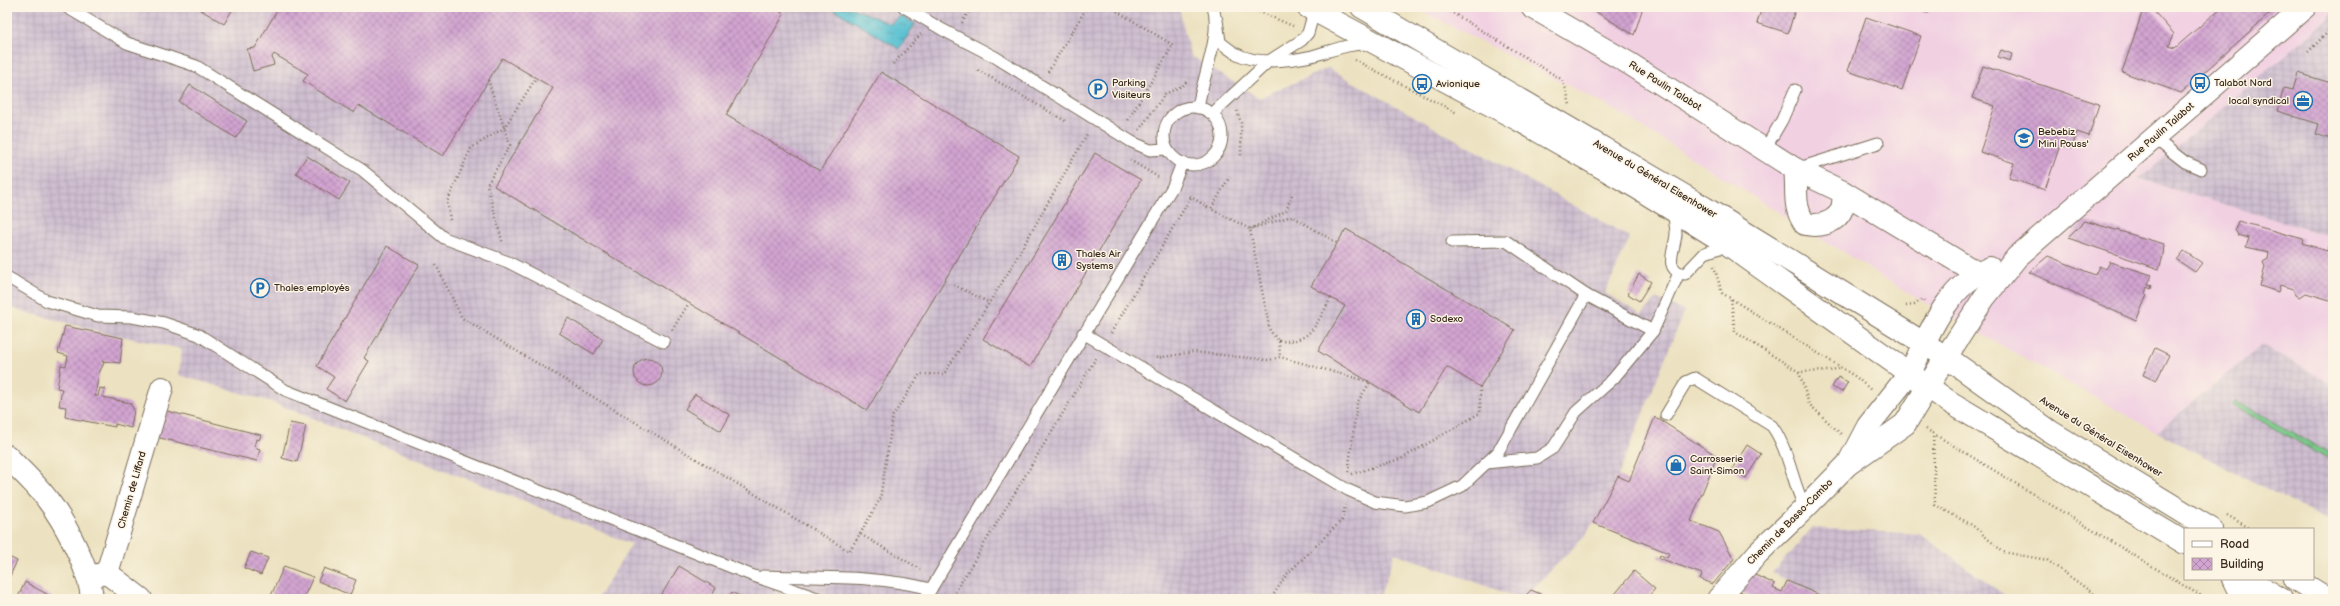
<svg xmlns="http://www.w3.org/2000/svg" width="2340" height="606" viewBox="0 0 2340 606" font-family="'Balsamiq Sans',sans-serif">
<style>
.built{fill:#f1d0e2}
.industrial{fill:url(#industrial-grid)}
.grass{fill:url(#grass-tufts);stroke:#5c7b55}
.water{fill:url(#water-ripples);stroke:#487478}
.building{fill:url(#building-cross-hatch)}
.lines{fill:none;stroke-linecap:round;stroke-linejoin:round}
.service-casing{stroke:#796a57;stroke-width:13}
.minor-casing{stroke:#796a57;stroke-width:24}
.tertiary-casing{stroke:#796a57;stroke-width:24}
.primary-casing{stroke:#796a57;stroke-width:24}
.path{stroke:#796a57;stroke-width:2.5;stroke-dasharray:1 3;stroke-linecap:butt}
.service{stroke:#fff;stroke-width:11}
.minor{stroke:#fff;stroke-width:22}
.tertiary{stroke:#fff;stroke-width:22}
.primary{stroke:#fff;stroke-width:22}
.labels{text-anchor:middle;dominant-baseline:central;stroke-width:3;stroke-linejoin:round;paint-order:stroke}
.poi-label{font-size:10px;fill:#3b2a1e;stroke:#fcf5e5;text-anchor:start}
.street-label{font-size:10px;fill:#3b2a1e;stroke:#fcf5e5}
</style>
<defs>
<pattern id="industrial-grid" width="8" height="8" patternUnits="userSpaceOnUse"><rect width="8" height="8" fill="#cebed0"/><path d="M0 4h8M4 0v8" fill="none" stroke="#b2a3b2"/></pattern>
<pattern id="grass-tufts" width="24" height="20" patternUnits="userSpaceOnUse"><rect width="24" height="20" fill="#7ccc8c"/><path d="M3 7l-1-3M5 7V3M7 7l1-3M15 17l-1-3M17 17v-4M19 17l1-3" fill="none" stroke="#6caf78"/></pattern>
<pattern id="water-ripples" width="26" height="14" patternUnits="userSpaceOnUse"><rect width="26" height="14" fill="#55bfd1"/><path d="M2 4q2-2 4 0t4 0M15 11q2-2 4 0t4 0" fill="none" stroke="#489ba9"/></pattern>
<pattern id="building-cross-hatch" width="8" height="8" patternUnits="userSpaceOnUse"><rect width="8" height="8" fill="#d2a4d1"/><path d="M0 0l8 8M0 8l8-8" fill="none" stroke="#ac86a9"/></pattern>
</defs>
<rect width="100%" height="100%" fill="#fcf5e5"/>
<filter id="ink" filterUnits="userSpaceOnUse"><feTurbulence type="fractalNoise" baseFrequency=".025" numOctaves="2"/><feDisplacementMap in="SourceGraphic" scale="8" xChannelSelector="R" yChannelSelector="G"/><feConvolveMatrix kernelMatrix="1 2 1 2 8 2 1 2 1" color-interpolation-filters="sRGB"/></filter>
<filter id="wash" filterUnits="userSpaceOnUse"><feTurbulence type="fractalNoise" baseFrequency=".012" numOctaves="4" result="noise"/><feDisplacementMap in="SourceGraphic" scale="16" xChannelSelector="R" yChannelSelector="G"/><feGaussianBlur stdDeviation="0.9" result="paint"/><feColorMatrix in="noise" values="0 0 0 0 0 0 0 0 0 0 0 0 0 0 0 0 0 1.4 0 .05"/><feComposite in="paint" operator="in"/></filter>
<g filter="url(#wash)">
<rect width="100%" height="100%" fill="#ece2c1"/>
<polygon class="built" points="1414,7 2333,7 2333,13 2328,20 2139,179 2333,237 2333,385 2262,345 2157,432 1913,296 1610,107"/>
<g class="industrial">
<polygon points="7,7 1179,7 1190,55 1259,98 1328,68 1630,237 1605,293 1642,315 1656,299 1684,311 1618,476 1593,523 1585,536 1522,599 1395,553 1379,599 597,599 632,544 269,401 179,375 182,349 101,332 15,309 7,304"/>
<polygon points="2333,11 2333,237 2139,179 2328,19"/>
<polygon points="2262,345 2333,385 2333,523 2157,432"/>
<polygon points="1812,528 1920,534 2007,597 2007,599 1830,599 1772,573"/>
</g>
<polygon class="grass" points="2235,401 2333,455 2333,461 2232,405"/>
<polygon class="water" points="830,7 850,7 890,24 901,16 915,24 899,49"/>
<g id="blocks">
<g class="building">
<polygon points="196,7 234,7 224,24"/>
<polygon points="279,7 773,7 784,14 726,115 820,171 881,72 1019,156 867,410 494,186 553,88 502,58 443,156 358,105 354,113 303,81 308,74 274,54 272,57 274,65 253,71 247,49 255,48"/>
<polygon points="1588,7 1643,7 1634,35"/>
<polygon points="1762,7 1796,7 1788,33 1757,23"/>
<polygon points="1909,7 1930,7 1928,13"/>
<polygon points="2144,7 2150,7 2174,34 2169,46 2175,48 2222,7 2277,7 2181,93 2122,72"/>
<polygon points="1866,17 1921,36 1902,90 1848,71"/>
<polygon points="2001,50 2012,54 2010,61 1998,57"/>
<polygon points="1983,66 2099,104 2089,136 2077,132 2072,148 2060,145 2045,190 2009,178 2014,163 1980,152 1995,106 1972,98"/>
<polygon points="2298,73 2331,83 2333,77 2333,140 2316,134 2319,124 2277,111 2284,88 2293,90"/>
<polygon points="190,85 247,121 236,138 179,102"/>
<polygon points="1095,153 1141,180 1030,367 983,339"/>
<polygon points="307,156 350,183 339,200 296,173"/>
<polygon points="2085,221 2164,244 2163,256 2159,269 2068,238"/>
<polygon points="2238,221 2303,239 2302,243 2327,251 2328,247 2333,248 2333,296 2330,300 2306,293 2300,297 2296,295 2293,289 2280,285 2278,292 2260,286 2265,267 2263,262 2268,259 2269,252 2246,247 2249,238 2238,235 2235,230"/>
<polygon points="1346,229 1515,330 1480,387 1447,367 1419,412 1318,351 1345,306 1311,286"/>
<polygon points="387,246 419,265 364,358 369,361 345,401 326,389 334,377 317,366"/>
<polygon points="2184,251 2202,263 2195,272 2177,260"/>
<polygon points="2048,256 2095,275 2099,266 2106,269 2110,262 2152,275 2148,284 2152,285 2151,289 2147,287 2145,294 2147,295 2136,321 2029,272"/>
<polygon points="1639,274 1651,282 1639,301 1628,294"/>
<polygon points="568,318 603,339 594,354 559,333"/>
<polygon points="65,326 123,338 120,363 102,361 104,363 99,373 95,396 98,396 100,388 105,389 103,397 130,403 134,410 131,428 115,424 115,427 65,417 66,407 59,406 62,389 57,388 61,365 66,366 68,356 58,353"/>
<polygon points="2155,348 2169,355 2156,381 2143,375"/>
<circle cx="648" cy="372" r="14"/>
<polygon points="1838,377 1848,382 1842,392 1832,387"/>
<polygon points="695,394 730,415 721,431 685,409"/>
<polygon points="163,410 261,435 259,440 256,439 254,447 260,449 257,461 156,437"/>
<polygon points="1655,417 1717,456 1691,521 1719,532 1734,559 1713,584 1700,579 1702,574 1659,558 1660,555 1667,558 1669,553 1593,523 1618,476 1629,481"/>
<polygon points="290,423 306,426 297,462 282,458"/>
<polygon points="1747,445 1761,454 1746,478 1732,469"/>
<polygon points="251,552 268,558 261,575 244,568"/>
<polygon points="7,556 17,561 7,582"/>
<polygon points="284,566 313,577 303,599 270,598"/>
<polygon points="679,566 716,588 710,599 659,599"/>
<polygon points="1756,567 1760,568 1755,575 1775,584 1773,588 1782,592 1787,581 1829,599 1757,599 1737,590"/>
<polygon points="324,568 356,580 350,595 318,581"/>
<polygon points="1634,571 1655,589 1646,599 1611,599"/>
<polygon points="25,582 52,597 51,599 17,599"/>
<polygon points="1531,590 1552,599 1522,599"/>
<polygon points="732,592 744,599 727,599"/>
</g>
</g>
</g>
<g filter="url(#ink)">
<use href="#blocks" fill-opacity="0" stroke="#796a57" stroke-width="1"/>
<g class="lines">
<g class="service-casing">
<g id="service">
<polyline points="66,7 127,43 196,66 362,170 444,238 508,262 664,342"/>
<polyline points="904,7 943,30 995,57 1132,142 1150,150 1166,149"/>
<path d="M1217,20L1220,42C1225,46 1230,50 1235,53C1256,65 1289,61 1312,56C1331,51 1349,43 1369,44"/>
<circle cx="1193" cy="136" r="29"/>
<path d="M1198,108C1202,77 1222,36 1213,7"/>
<polyline points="1212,114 1269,61 1302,40 1308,33 1315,8"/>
<polyline points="2154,138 2185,162 2201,169"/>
<polyline points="1765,149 1782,120 1795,90"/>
<polyline points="1796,169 1878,143"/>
<path d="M1673,212C1674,219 1676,227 1676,234C1675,250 1662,270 1685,274L1705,253L1728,245"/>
<polyline points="7,277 47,301 98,316 132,317 164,323 199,335 285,390 751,575 820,599"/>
<polyline points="1586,295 1653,331 1679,273"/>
<polyline points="1083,333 1348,490 1375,502 1405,506 1428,502 1462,486 1498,452 1586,295 1506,241 1452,242"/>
<path d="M1666,415L1686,382L1695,378L1772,426C1789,450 1792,482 1805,508"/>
<polyline points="1486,463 1537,458 1553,448 1576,412 1613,379 1653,331"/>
<path d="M763,576C819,578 877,575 931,589"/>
<polyline points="925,599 1173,186 1182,163"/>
</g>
</g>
<g class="minor-casing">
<g id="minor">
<polyline points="1532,7 1630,64 1795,169 1843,192 1977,273"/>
<path d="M1795,169C1798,190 1792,206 1805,224C1827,228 1847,218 1843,192"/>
<polyline points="1946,357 1984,298 2017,257 2305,7"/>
<path d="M1910,373C1929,334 1946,286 1990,268"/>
<path d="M7,456C20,470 36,484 47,499C65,522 90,570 92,599"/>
<polyline points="107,573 141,599"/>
<polyline points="88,577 107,573 162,388"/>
<polyline points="2233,579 2240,593 2241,599"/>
</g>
</g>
<g class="tertiary-casing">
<g id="tertiary">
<polyline points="1849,462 1868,426 1910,373"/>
<polyline points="1718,599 1758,553 1805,508 1847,465 1905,424 1946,357"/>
</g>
</g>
<g class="primary-casing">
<g id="primary">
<polyline points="1308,7 1519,120 1636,187 1729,245 1948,401 2185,543"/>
<polyline points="1362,7 1705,208 1946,357 2051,432 2211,529"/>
<polyline points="2247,579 2281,599"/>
<polyline points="2295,579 2328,599"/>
</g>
</g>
<g class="path">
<polyline points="785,7 787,8"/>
<polyline points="1110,7 1173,45 1127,122"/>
<polyline points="1248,7 1293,26"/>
<polyline points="1443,7 1561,79 1566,89 1570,105"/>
<polyline points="962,23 971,7"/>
<polyline points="2308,52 2333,27"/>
<polyline points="1355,60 1457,113"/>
<polyline points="893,64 921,34"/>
<polyline points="978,70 1067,122"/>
<polyline points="1048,72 1087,7"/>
<polyline points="488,80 510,145 487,185 503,244"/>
<polyline points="1237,111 1241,123 1241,158"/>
<polyline points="1139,130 1165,94 1184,85 1186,82"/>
<polyline points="1130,160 1158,177"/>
<polyline points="1230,176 1211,209 1250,229 1270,331 1279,341 1280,357"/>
<polyline points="1292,195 1286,211 1250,229 1292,216 1337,243"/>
<polyline points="1190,196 1210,209"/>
<polyline points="450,220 447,202 471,148 504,128 536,78"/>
<polyline points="436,265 462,318 849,551 860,534 920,569"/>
<polyline points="1714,266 1722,293 1856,377 1871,390"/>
<polyline points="954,285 990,303"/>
<polyline points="1731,299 1735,332 1799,372 1830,371 1841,367"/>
<polyline points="1906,306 1914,305 1922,299 1924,301"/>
<polyline points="672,330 689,303"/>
<polyline points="1111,333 1191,197"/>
<path d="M1279,341C1313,343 1316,323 1331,298"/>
<polyline points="1156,358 1194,352 1269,360 1280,357 1370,382 1357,403 1348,473"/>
<polyline points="1799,372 1809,404 1841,434"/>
<polyline points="1926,429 2206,599"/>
<polyline points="1933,433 1935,505 1972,525 2003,552 2047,560 2101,599"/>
<polyline points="1352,474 1403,458 1480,413 1480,387"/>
<polyline points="2227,515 2251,529"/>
<polyline points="860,534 880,499 893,416 920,374 944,374 1008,273 1087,134"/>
<polyline points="1274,594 1287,574 1342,520 1345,505"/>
<polyline points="951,599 1096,358"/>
</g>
<use href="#service" class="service"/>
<use href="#minor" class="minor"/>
<use href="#tertiary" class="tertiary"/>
<use href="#primary" class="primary"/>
</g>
</g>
<defs>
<g id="bus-ring" transform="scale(1)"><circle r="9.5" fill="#fcf5e5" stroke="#1f6fb2" stroke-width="1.5"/><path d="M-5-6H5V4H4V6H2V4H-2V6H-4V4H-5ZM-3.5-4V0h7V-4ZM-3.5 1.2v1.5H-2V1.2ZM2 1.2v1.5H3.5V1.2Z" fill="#1f6fb2"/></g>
<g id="parking-ring" transform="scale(1)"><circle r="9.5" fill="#fcf5e5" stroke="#1f6fb2" stroke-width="1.5"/><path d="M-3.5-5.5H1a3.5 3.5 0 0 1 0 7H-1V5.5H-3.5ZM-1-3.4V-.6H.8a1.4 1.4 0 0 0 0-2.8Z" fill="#1f6fb2"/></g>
<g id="office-ring" transform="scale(1)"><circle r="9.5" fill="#fcf5e5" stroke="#1f6fb2" stroke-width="1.5"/><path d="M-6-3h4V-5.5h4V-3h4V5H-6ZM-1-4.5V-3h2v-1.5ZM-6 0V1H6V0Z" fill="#1f6fb2"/></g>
<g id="school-ring" transform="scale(1)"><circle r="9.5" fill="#fcf5e5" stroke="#1f6fb2" stroke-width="1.5"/><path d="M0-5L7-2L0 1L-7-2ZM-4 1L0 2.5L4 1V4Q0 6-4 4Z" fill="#1f6fb2"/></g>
<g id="building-ring" transform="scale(1)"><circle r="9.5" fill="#fcf5e5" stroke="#1f6fb2" stroke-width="1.5"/><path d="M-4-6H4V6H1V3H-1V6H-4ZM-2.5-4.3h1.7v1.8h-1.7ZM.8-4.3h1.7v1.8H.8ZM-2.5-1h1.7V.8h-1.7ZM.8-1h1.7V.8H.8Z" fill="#1f6fb2"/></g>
<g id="shop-ring" transform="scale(1)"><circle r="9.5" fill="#fcf5e5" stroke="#1f6fb2" stroke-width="1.5"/><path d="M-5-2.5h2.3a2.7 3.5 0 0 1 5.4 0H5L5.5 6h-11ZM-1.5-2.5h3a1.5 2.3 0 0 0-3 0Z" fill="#1f6fb2"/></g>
</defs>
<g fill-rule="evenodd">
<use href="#bus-ring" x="2200" y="83"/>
<use href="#bus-ring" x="1422" y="84"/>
<use href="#parking-ring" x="1098" y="89"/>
<use href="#office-ring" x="2303" y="101"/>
<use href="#school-ring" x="2024" y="138"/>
<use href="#building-ring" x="1062" y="260"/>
<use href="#parking-ring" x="260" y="288"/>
<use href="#building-ring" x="1416" y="319"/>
<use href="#shop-ring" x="1676" y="465"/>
</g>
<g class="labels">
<g class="poi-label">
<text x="1112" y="83">Parking<tspan x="1112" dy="12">Visiteurs</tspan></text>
<text x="2214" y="83">Talabot Nord</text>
<text x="1436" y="84">Avionique</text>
<text x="2289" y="101" text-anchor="end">local syndical</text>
<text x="2038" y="132">Bebebiz<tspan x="2038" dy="12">Mini Pouss'</tspan></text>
<text x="1076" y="254">Thales Air<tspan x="1076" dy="12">Systems</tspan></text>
<text x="274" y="288">Thales employés</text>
<text x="1430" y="319">Sodexo</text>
<text x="1690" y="459">Carrosserie<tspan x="1690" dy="12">Saint-Simon</tspan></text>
</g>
<g class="street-label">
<text transform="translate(1665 86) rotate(32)">Rue Paulin Talabot</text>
<text transform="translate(2161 132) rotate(-41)">Rue Paulin Talabot</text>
<text transform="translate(1655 179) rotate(31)">Avenue du Général Eisenhower</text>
<text transform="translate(2101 437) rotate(32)">Avenue du Général Eisenhower</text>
<text transform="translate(132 490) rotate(-74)">Chemin de Liffard</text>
<text transform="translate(1790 522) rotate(-45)">Chemin de Basso-Cambo</text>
</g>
</g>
<rect width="2340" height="606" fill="none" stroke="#fcf5e5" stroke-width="24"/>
<rect x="2184" y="528" width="130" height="52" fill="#fcf5e5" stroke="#afa495"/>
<rect x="2192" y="541" width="20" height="6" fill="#ffffff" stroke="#afa495"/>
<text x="2220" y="548" font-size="12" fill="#3b2a1e">Road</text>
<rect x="2192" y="558" width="20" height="12" fill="url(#building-cross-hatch)" stroke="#afa495"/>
<text x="2220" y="568" font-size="12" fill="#3b2a1e">Building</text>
</svg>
